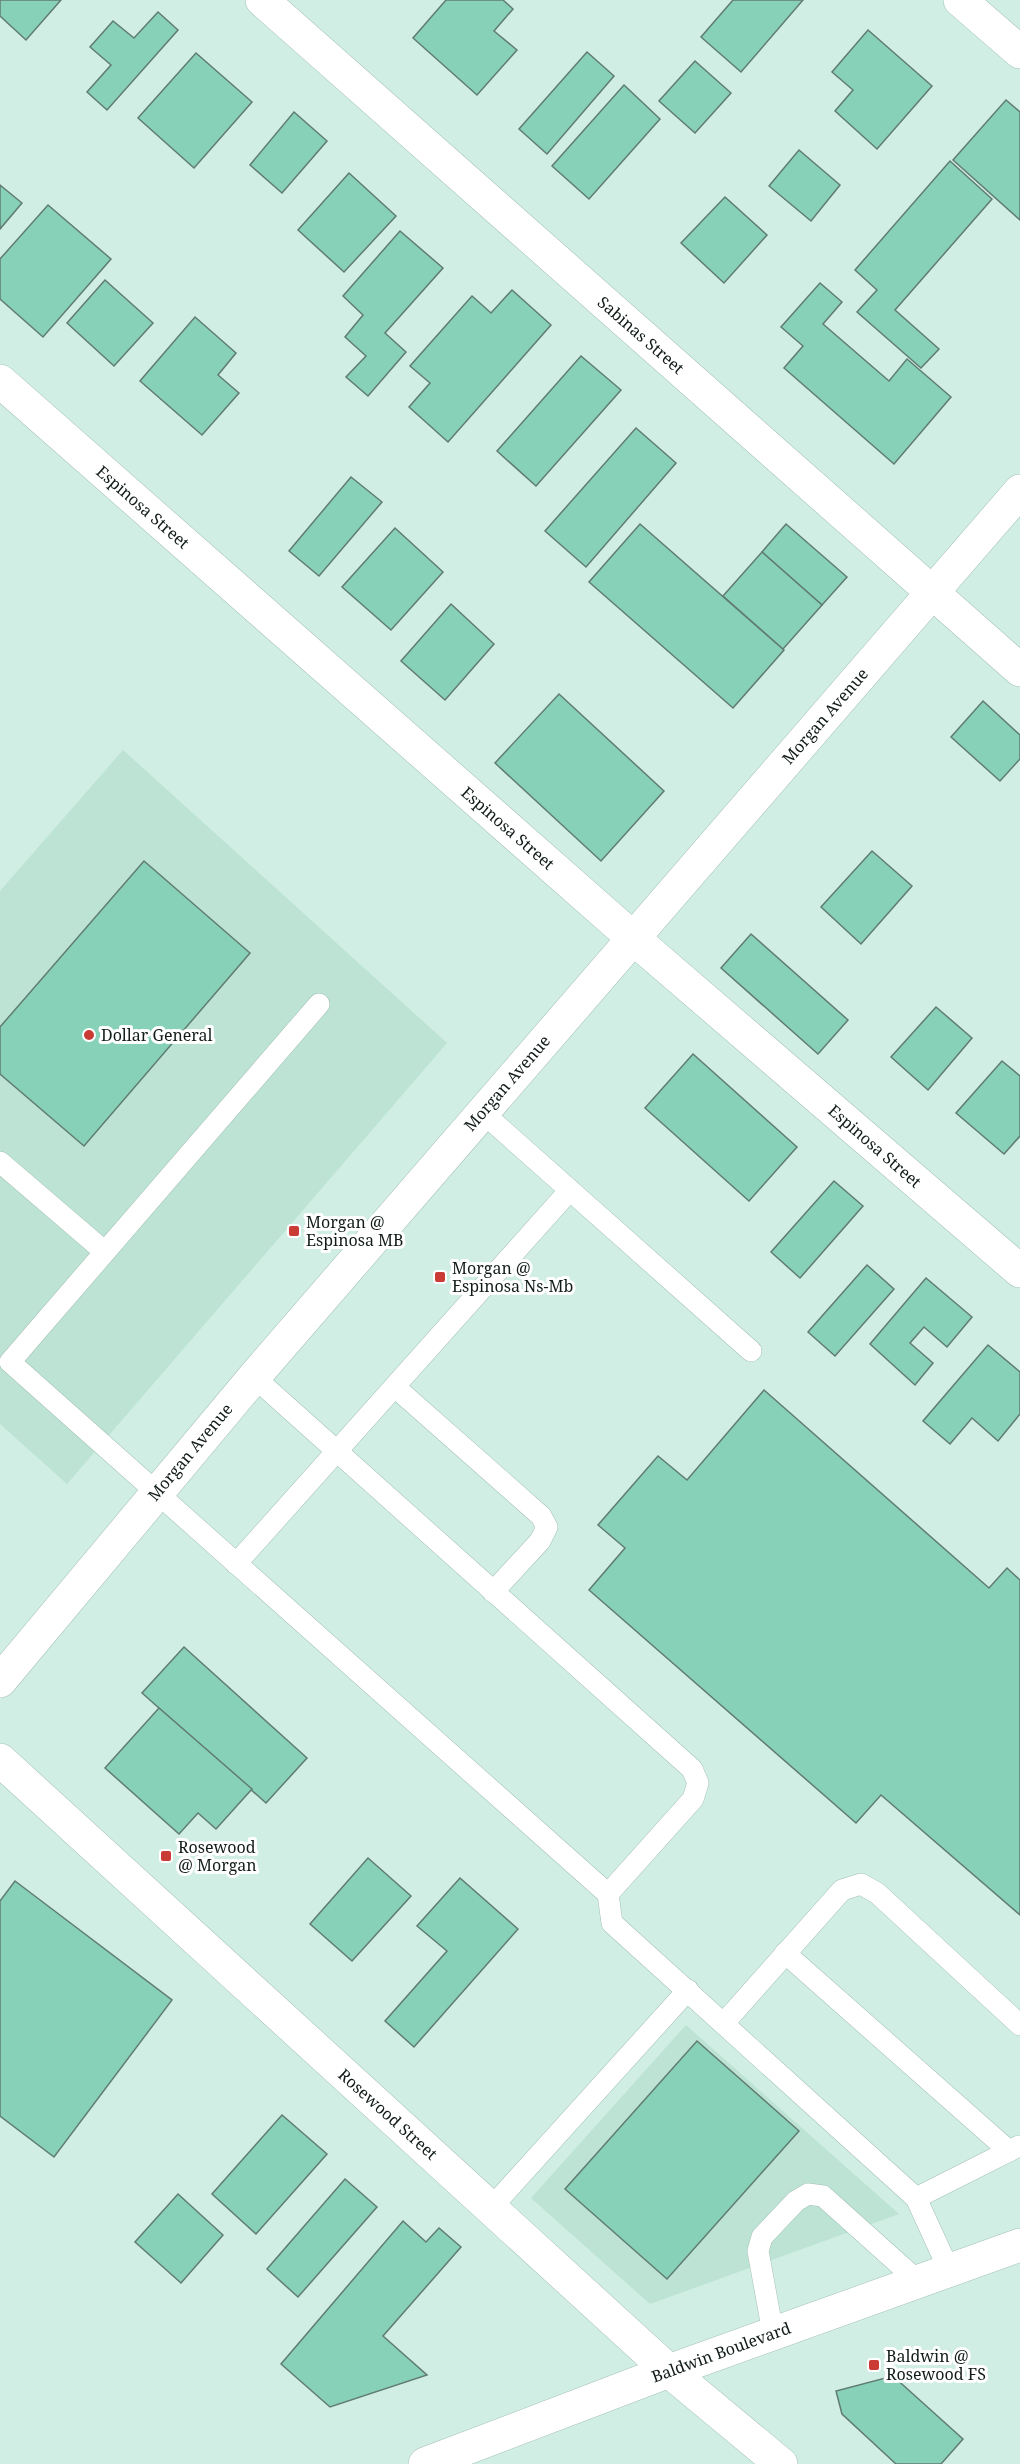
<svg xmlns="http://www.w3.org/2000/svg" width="1020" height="2464" viewBox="0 0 1020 2464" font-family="'Noto Serif',serif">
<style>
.built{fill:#bce3d4}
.building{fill:#87d1b8;stroke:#617c72;stroke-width:1.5}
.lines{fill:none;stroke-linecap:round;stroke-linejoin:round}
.service-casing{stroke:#a4c0b6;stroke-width:22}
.minor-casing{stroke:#a4c0b6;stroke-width:34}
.secondary-casing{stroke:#a4c0b6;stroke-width:34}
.service{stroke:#fff;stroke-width:21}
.minor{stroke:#fff;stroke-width:33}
.secondary{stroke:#fff;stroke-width:33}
.poi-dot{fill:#ca3b35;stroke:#fff;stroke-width:2}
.labels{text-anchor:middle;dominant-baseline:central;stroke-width:6;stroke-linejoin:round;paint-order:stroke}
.street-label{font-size:16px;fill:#111c18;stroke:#fff}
.poi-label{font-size:16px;fill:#111c18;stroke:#fff;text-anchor:start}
</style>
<rect width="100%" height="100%" fill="#d0eee3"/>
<g class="built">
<polygon points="123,750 447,1043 67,1484 0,1424 0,891"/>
<polygon points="686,2025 899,2214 650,2304 531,2198"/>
</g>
<g class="building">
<polygon points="0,0 61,0 26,40 0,16"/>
<polygon points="446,0 503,0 513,9 494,31 517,50 477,95 413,38"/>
<polygon points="733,0 803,0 741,72 701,37"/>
<polygon points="158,12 178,30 107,110 87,92 111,65 90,47 113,21 134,38"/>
<polygon points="868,30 932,86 877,149 835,111 853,90 832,72"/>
<polygon points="587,52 614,76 547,154 519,129"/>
<polygon points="196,53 252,102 194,168 138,118"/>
<polygon points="695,61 731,93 695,133 659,101"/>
<polygon points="624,85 660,119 589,199 552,166"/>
<polygon points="1006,100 1020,112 1020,220 953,160"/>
<polygon points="294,112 327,141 282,193 250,165"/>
<polygon points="799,150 840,185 811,221 769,186"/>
<polygon points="950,161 992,199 895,310 939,349 921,368 857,312 877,290 855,270"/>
<polygon points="349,173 396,216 344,272 298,230"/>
<polygon points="0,185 22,203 0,229"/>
<polygon points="725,197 767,235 724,283 681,243"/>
<polygon points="48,205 111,259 43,337 0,299 0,259"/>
<polygon points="400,231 443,268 385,333 406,352 368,396 346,377 366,356 345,337 363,315 343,296"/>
<polygon points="105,280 153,323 114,366 67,323"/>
<polygon points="820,283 842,302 823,324 889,381 907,359 951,397 894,464 784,368 803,346 781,327"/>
<polygon points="512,290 551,325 448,442 409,407 430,383 410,366 472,296 491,313"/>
<polygon points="195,317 236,353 218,375 239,393 202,435 140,381"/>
<polygon points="581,356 621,390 536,486 497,451"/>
<polygon points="636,428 676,463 586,567 545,531"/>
<polygon points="351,477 382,502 319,576 289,551"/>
<polygon points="640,524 784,650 733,708 589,582"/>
<polygon points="786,524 847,577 822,605 762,552"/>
<polygon points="395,528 443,572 391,630 342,587"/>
<polygon points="762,552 822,605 783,649 723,596"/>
<polygon points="451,604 494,644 445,700 401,661"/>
<polygon points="559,694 664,791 601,861 495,763"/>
<polygon points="983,701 1020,735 1020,759 1000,781 951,737"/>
<polygon points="872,851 912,886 861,944 821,907"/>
<polygon points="144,861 250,953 84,1146 0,1074 0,1027"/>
<polygon points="751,934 848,1020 818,1054 721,968"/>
<polygon points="936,1007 972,1038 928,1090 891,1057"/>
<polygon points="693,1054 797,1147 749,1201 645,1108"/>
<polygon points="1002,1061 1020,1076 1020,1136 1004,1154 956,1113"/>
<polygon points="834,1181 863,1206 800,1278 771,1252"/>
<polygon points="867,1265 894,1289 835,1356 808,1332"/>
<polygon points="926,1278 972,1317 947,1347 924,1327 910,1343 933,1363 915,1385 870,1344"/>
<polygon points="988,1345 1020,1372 1020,1414 998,1441 972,1418 950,1444 923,1421"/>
<polygon points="764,1390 989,1588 1007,1568 1020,1580 1020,1915 881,1795 856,1823 589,1590 625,1548 598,1525 658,1456 687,1480"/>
<polygon points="184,1647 307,1758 266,1803 142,1693"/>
<polygon points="159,1708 252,1789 216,1829 198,1813 179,1834 105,1768"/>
<polygon points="368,1858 411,1896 352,1961 310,1924"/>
<polygon points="460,1878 518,1929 414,2047 385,2021 447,1951 417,1926"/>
<polygon points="15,1881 172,2000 54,2157 0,2116 0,1901"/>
<polygon points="697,2041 799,2131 667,2279 565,2189"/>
<polygon points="282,2115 327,2154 256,2234 212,2194"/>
<polygon points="345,2179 377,2207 298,2297 267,2269"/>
<polygon points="178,2194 223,2235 181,2283 135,2242"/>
<polygon points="403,2221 426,2242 439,2228 461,2247 383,2336 427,2375 330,2407 281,2364"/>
<polygon points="893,2376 963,2439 941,2464 896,2464 842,2414 836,2391"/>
</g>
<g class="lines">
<g class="service-casing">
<g id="service">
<polyline points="482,1112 751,1351"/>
<polyline points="0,1162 105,1252"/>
<polyline points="254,1377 692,1769 698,1783 693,1799 608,1894 10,1362 319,1004"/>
<polyline points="395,1387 541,1516 547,1527 540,1541 493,1592"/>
<polyline points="236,1564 570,1190"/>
<polyline points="608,1894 612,1923 916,2198 949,2270"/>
<polyline points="785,1953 1009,2151"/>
<polyline points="724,2023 842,1890 861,1884 877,1893 1020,2025"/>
<polyline points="916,2198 1019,2146"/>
<polyline points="491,2208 688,1990"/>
<polyline points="773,2333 758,2251 762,2237 796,2201 808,2194 823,2196 919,2282"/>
</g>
</g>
<g class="minor-casing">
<g id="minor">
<polyline points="262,0 1020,670"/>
<polyline points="960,0 1020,52"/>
<polyline points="0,381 633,938 1020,1271"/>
<polyline points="0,1760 669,2371 781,2464"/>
</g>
</g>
<g class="secondary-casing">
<g id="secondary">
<polyline points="0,1681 254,1377 1020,491"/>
<polyline points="425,2464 669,2371 1020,2245"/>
</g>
</g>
<use href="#service" class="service"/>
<use href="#minor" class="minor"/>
<use href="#secondary" class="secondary"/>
</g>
<g class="poi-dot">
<circle cx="89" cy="1035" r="6"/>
<rect x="288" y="1225" width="12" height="12" rx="3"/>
<rect x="434" y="1271" width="12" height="12" rx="3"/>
<rect x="160" y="1850" width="12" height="12" rx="3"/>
<rect x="868" y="2359" width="12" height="12" rx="3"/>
</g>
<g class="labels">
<g class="street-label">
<text transform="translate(641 335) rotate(41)">Sabinas Street</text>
<text transform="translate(143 507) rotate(41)">Espinosa Street</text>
<text transform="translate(825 716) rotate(-49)">Morgan Avenue</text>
<text transform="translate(508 828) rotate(41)">Espinosa Street</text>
<text transform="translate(507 1083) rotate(-49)">Morgan Avenue</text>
<text transform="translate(875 1146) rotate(41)">Espinosa Street</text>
<text transform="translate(190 1452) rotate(-50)">Morgan Avenue</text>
<text transform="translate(388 2114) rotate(42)">Rosewood Street</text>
<text transform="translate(721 2352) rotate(-20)">Baldwin Boulevard</text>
</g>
<g class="poi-label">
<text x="101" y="1035">Dollar General</text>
<text x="306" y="1222">Morgan @<tspan x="306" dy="18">Espinosa MB</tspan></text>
<text x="452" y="1268">Morgan @<tspan x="452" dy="18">Espinosa Ns-Mb</tspan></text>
<text x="178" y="1847">Rosewood<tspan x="178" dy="18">@ Morgan</tspan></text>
<text x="886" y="2356">Baldwin @<tspan x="886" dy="18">Rosewood FS</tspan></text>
</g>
</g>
</svg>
